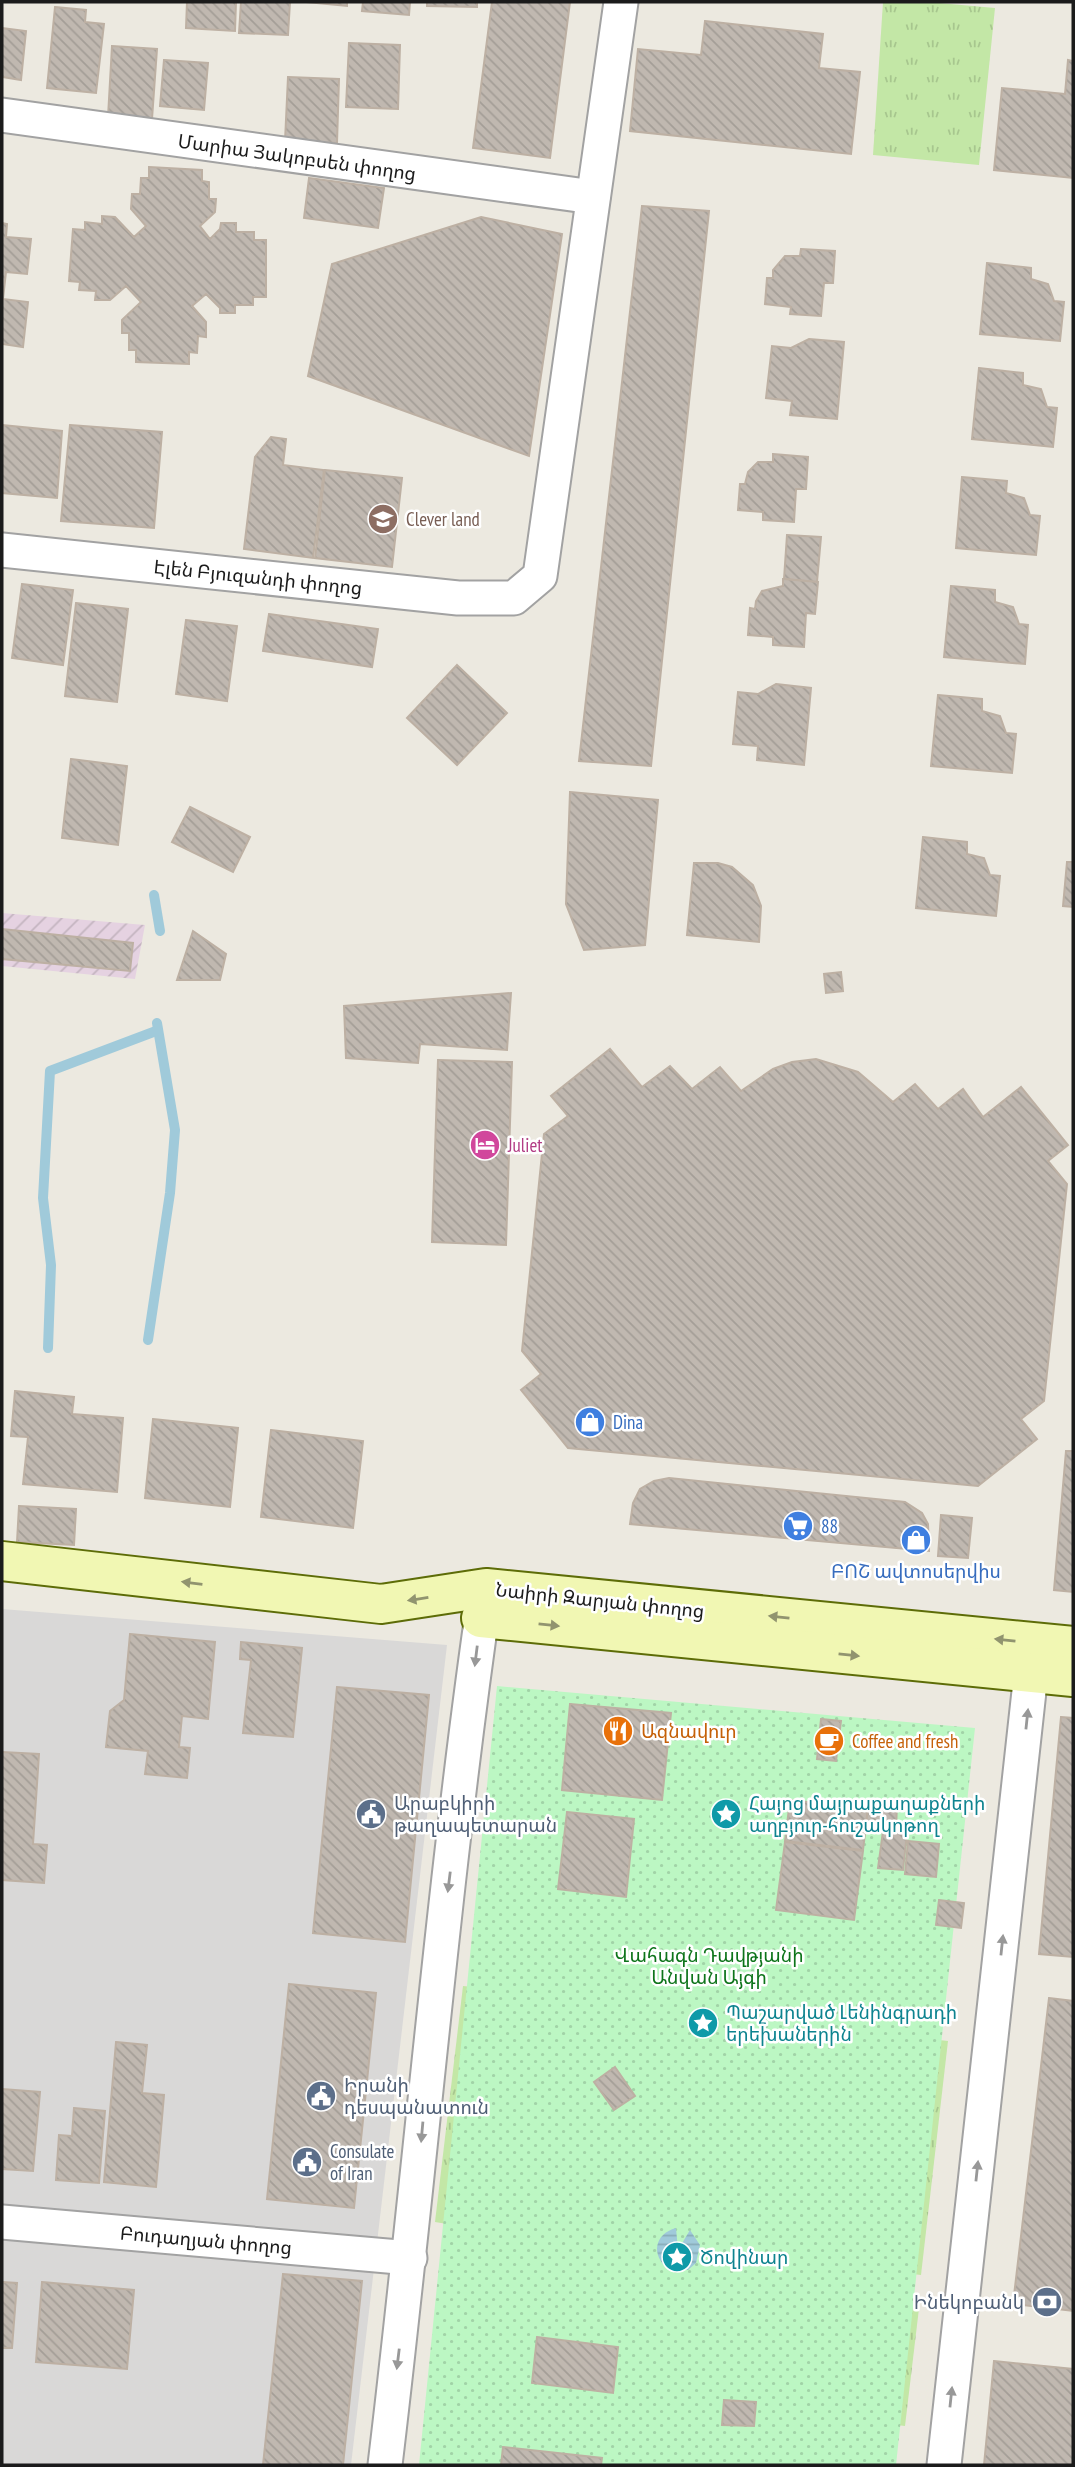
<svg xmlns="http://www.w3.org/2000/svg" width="1075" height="2467" viewBox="0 0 1075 2467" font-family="'PT Sans Narrow','Noto Sans Armenian',sans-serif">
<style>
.residential{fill:#d9d8d7}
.industrial{fill:url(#industrial-furrows)}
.grass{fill:url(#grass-tufts)}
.park{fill:url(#park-dots)}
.water{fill:url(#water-rules)}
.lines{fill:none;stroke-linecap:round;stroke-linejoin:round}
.stream{stroke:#a0cada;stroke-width:10}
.building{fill:url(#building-back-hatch);stroke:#bdb0a3;stroke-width:2}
.minor-casing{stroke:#a2a2a2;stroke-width:37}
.secondary-casing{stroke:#5d6c07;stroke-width:42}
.minor{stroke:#fff;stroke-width:33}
.secondary{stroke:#f1f7b3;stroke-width:38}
.oneway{fill:#91946f}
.oneway2{fill:#989898}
.labels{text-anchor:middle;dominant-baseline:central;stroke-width:5;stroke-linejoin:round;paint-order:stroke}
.street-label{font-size:19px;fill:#1b1b1b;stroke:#fff}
.education-label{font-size:19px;fill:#785e54;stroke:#fff;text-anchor:start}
.hotel-label{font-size:19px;fill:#b23c85;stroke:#fff;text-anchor:start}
.shop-label{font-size:19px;fill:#366cbe;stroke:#fff;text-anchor:start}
.food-label{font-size:19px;fill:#c56008;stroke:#fff;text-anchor:start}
.service-label{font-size:19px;fill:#4e5e75;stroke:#fff;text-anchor:start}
.culture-label{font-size:19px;fill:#0d838f;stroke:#fff;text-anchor:start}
.park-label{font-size:19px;fill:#0d741a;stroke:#fff}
</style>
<defs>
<pattern id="industrial-furrows" width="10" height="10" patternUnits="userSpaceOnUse" patternTransform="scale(1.75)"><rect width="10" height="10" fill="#e5d2e1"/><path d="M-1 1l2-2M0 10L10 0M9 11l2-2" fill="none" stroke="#c4b4c0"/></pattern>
<pattern id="grass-tufts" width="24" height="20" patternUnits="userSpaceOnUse" patternTransform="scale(1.75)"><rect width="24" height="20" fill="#c3e7a6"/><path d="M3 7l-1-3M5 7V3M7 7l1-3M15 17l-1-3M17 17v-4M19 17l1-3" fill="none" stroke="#a7c68e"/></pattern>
<pattern id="park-dots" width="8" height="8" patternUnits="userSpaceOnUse" patternTransform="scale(1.75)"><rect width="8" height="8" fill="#bcf7c3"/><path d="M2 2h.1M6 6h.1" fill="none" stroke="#a1d3a7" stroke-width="1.8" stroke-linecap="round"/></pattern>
<pattern id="water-rules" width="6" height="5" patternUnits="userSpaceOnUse" patternTransform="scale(1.75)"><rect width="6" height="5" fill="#a0cada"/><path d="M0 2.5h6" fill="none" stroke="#89adba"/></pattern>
<pattern id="building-back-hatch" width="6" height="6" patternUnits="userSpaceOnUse" patternTransform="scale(1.75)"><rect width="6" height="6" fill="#c0b8b0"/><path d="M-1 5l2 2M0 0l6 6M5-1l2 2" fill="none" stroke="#a49e97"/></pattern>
</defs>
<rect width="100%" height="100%" fill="#ece9e0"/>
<polygon class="residential" points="2,1609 447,1645 351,2465 2,2465"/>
<polygon class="industrial" points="2,913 145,925 135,979 2,966"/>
<g class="grass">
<polygon points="883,2 928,2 995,8 979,165 873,155"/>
<polygon points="463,1986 494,1989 459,2226 435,2222"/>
<polygon points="921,2038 948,2041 921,2275 894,2272"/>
<polygon points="887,2296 920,2300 905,2426 872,2422"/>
</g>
<polygon class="park" points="497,1686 975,1728 896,2465 419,2465"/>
<path class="water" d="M676,2228L678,2250L690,2230L700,2245L696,2263L688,2270L668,2269C651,2255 654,2234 676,2228Z"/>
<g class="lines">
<g class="stream">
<polyline points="154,895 160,931"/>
<polyline points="148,1340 170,1193 175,1130 157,1023"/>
<polyline points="48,1348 51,1265 43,1198 50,1071 156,1031"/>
</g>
</g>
<g class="building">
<polygon points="187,2 236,2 235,31 186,28"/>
<polygon points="241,2 290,2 288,35 239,33"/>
<polygon points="306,2 347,2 347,6"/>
<polygon points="363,2 410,2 409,15 362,11"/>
<polygon points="427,2 477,2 477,7 427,6"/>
<polygon points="492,2 570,2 550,158 473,148"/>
<polygon points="55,7 86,10 85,22 104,24 96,93 47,88"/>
<polygon points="705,21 823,34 819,68 860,72 851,154 630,131 638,49 701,55"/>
<polygon points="2,28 26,31 21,80 2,77"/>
<polygon points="349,43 400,45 398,109 346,107"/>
<polygon points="112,46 157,49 152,119 108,117"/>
<polygon points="164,60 208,63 204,110 160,106"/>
<polygon points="1068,60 1073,61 1073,178 994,170 1002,88 1065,94"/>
<polygon points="288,77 339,79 337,143 285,141"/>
<polygon points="149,167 202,170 202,181 209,182 209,199 216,199 215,212 200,226 210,239 220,229 221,223 236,223 236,232 254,232 254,240 266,240 266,297 253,297 253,305 235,305 235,313 220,313 220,308 206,294 192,306 206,322 206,337 198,336 197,353 189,352 189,364 136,362 136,350 129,350 129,333 122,333 122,320 141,302 126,286 110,300 95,300 96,291 79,290 80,282 69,281 73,229 85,230 85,222 102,224 102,216 115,217 134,237 146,226 131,209 132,194 140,194 141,178 149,178"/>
<polygon points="309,178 384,188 378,228 304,218"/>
<polygon points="642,206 709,211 651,766 579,761"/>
<polygon points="481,217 562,234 529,456 308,376 332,264"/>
<polygon points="2,223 7,224 6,237 31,239 27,274 6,272 3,299 28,302 23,347 2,344"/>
<polygon points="801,249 835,251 833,283 824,283 821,316 790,314 791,307 765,304 767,278 773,278 773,270 785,256 800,256"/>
<polygon points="987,263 1031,268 1031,279 1048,284 1054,301 1064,302 1060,341 980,334"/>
<polygon points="809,339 844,342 837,419 790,415 792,401 766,398 772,346 791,348"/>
<polygon points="979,368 1023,373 1023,385 1041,389 1047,407 1057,408 1053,447 972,439"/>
<polygon points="2,425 62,431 57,498 2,493"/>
<polygon points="70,425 162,432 154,528 61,521"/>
<polygon points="271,437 286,439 283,465 324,470 313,558 244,549 255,457"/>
<polygon points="773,454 808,457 806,489 796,489 794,522 763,520 763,512 738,510 740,484 745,484 748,472 758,462 773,462"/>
<polygon points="325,470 402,478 392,567 315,558"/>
<polygon points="962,477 1007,481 1006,493 1024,498 1030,515 1040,516 1036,555 956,548"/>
<polygon points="787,535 821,537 817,582 784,579"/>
<polygon points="783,579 818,582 815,614 806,613 804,647 773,645 773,637 748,635 750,608 755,609 756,601 762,591 783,586"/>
<polygon points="22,584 73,590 63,665 12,658"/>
<polygon points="951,586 995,590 995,602 1013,607 1019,624 1028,625 1025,664 944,657"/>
<polygon points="76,603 128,609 117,702 65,696"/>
<polygon points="269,614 378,629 372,667 263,651"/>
<polygon points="186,620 237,626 227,701 176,694"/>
<polygon points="457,665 507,713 457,765 407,718"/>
<polygon points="776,684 811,688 804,765 757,760 758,746 733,744 738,692 758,694"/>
<polygon points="938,695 982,699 982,711 1000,716 1006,733 1016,734 1012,773 931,766"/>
<polygon points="71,759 127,766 118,845 62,838"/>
<polygon points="570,792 658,800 645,945 584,950 566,904"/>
<polygon points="190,807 250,837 233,872 172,842"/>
<polygon points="923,837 967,842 967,854 984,858 990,875 1000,876 996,916 916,908"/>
<polygon points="1067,862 1073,862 1073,907 1063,906"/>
<polygon points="694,863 718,863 732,867 753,885 761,906 759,942 687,935"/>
<polygon points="2,929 133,943 130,971 2,959"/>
<polygon points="193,931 226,954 220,980 177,980"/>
<polygon points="841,972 843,991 826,993 824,974"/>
<polygon points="511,993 507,1050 420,1044 418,1063 346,1058 344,1006"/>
<polygon points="610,1049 642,1087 670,1066 692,1089 720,1067 741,1091 773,1069 792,1062 816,1059 858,1072 893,1102 915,1084 938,1109 963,1089 983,1117 1021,1087 1068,1145 1048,1161 1067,1184 1044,1401 1021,1419 1037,1439 978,1486 568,1448 521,1390 541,1374 522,1351 544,1134 568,1116 551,1096"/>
<polygon points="438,1060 512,1062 506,1245 432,1242"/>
<polygon points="15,1391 74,1397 72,1414 123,1418 117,1492 23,1484 28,1437 11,1436"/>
<polygon points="153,1419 238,1428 230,1507 145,1498"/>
<polygon points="271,1430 363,1441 353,1528 261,1517"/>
<polygon points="1066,1451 1073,1451 1073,1592 1054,1590"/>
<polygon points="669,1478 905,1502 922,1513 928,1524 929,1551 630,1524 633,1503 640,1489 654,1481"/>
<polygon points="19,1506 76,1509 74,1545 17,1542"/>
<polygon points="941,1515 972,1518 968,1558 938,1556"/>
<polygon points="130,1634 215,1642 208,1719 182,1716 179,1747 190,1748 187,1778 145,1774 148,1751 106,1747 110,1711 124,1700"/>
<polygon points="241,1642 302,1648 293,1737 243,1733 251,1660 240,1659"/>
<polygon points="337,1687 429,1695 405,1942 313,1933"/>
<polygon points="570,1704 671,1713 662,1800 562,1790"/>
<polygon points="1061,1717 1073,1718 1073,1957 1039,1954"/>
<polygon points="821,1719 841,1721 836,1761 817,1759"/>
<polygon points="2,1752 39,1754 33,1844 47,1845 44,1883 2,1880"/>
<polygon points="790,1800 868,1809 863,1850 785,1841"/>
<polygon points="868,1801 897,1803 896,1832 866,1831"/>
<polygon points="567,1812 634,1819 626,1897 558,1889"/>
<polygon points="883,1831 907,1833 903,1870 878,1868"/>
<polygon points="908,1841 939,1844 936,1877 905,1874"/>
<polygon points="785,1842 863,1851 854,1920 776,1910"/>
<polygon points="939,1900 964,1903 961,1928 936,1925"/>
<polygon points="289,1984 376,1993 354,2208 267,2199"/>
<polygon points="1049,1998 1073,2001 1073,2311 1013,2304"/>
<polygon points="116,2042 147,2045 142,2093 164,2095 156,2187 104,2182"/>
<polygon points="615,2067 635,2096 614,2110 594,2082"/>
<polygon points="2,2089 40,2092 33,2171 2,2169"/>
<polygon points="74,2108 105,2111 99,2183 56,2180 59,2135 72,2136"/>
<polygon points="283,2274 362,2281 343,2465 263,2465"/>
<polygon points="2,2282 17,2283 12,2348 2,2348"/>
<polygon points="42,2282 134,2290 127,2369 36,2362"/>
<polygon points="537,2337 618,2347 613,2393 532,2383"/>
<polygon points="994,2361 1073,2369 1073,2465 984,2465"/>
<polygon points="724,2400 756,2402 754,2426 722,2425"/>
<polygon points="503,2447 602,2458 601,2465 501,2465"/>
</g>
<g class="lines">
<g class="minor-casing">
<g id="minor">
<polyline points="2,115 593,197"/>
<polyline points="2,550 458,598 514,598 540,576 621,2"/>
<polyline points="2,2222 410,2258"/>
<path d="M385,2465C420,2175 443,1884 485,1594"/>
<polyline points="944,2465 1031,1673"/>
</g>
</g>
<g class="secondary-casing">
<g id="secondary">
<polyline points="2,1561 381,1604 486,1588 1073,1646"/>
<polyline points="481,1618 1073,1677"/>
</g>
</g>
<use href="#minor" class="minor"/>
<use href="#secondary" class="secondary"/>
</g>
<defs><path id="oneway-solid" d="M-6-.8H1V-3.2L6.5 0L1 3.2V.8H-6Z" transform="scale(1.75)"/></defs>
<g class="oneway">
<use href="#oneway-solid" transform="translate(192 1583) rotate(-173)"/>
<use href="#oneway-solid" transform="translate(418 1599) rotate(171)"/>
<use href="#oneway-solid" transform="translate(779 1617) rotate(-174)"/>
<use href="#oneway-solid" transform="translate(549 1625) rotate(6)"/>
<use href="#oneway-solid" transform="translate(1005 1640) rotate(-174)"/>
<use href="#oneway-solid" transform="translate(849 1655) rotate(6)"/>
</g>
<g class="oneway2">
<use href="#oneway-solid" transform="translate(476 1656) rotate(97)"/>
<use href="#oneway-solid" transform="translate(1027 1719) rotate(-84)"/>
<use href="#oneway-solid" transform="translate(449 1882) rotate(97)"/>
<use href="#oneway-solid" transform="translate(1002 1945) rotate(-84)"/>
<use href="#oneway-solid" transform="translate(422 2132) rotate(95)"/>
<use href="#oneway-solid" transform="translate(977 2171) rotate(-84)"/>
<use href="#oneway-solid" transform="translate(398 2359) rotate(97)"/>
<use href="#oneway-solid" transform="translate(951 2397) rotate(-84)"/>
</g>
<defs>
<g id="school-disc" transform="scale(1.575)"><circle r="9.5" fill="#8d6e63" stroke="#fff"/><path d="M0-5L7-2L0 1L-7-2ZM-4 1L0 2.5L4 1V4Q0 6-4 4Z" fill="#fff"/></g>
<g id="hotel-disc" transform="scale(1.575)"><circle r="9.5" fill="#d1479c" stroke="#fff"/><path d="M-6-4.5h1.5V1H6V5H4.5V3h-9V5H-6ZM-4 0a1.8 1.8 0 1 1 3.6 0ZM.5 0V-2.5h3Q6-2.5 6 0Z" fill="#fff"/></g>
<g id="shop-disc" transform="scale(1.575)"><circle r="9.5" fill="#3f7fe0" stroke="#fff"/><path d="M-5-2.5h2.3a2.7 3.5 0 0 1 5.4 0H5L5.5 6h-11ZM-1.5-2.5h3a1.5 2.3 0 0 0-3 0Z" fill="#fff"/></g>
<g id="supermarket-disc" transform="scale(1.575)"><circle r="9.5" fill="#3f7fe0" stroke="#fff"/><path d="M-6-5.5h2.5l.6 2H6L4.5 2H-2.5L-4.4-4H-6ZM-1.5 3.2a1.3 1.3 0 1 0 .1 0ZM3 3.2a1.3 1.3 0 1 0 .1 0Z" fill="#fff"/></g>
<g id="restaurant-disc" transform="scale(1.575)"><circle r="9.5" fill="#e8710a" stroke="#fff"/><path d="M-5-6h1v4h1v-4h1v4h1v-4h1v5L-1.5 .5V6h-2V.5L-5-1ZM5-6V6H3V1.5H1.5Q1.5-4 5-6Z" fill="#fff"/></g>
<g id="cafe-disc" transform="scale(1.575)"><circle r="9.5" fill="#e8710a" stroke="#fff"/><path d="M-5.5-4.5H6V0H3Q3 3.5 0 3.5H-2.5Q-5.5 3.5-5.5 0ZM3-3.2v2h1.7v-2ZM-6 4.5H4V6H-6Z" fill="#fff"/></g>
<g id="civic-disc" transform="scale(1.575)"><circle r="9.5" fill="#5c6f8a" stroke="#fff"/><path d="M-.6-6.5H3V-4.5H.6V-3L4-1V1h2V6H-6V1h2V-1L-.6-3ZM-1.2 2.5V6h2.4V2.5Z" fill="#fff"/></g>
<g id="sight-disc" transform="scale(1.575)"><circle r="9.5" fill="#0f9aa8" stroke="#fff"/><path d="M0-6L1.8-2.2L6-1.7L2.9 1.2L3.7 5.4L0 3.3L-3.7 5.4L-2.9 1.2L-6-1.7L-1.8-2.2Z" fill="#fff"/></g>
<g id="bank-disc" transform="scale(1.575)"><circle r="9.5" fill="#5c6f8a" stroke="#fff"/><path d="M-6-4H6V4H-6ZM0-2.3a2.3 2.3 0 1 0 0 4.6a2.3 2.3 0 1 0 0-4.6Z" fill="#fff"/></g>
</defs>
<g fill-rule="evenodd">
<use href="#school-disc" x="383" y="519"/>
<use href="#hotel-disc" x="485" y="1145"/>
<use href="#shop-disc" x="590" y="1422"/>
<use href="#supermarket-disc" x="798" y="1526"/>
<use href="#shop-disc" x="916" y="1540"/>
<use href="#restaurant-disc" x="618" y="1731"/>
<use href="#cafe-disc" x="829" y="1741"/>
<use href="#civic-disc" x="371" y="1814"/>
<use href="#sight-disc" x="726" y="1814"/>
<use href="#sight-disc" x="703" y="2023"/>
<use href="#civic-disc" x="321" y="2096"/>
<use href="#civic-disc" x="307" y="2162"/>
<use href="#sight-disc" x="677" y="2257"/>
<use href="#bank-disc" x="1047" y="2302"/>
</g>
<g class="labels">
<g class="street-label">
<text transform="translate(297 157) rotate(8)">Մարիա Յակոբսեն փողոց</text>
<text transform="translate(258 577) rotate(6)">Էլեն Բյուզանդի փողոց</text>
<text transform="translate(600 1600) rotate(6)">Նաիրի Զարյան փողոց</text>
<text transform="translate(206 2240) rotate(5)">Բուդաղյան փողոց</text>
</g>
<g class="education-label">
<text x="406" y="519">Clever land</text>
</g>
<g class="hotel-label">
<text x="508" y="1145">Juliet</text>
</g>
<g class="shop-label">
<text x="613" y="1422">Dina</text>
<text x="821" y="1526">88</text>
<text x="916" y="1571" text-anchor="middle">ԲՈՇ ավտոսերվիս</text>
</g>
<g class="food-label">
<text x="641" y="1731">Ազնավուր</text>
<text x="852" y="1741">Coffee and fresh</text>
</g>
<g class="service-label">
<text x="394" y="1803">Արաբկիրի<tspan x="394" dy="22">թաղապետարան</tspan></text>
<text x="344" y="2085">Իրանի<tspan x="344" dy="22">դեսպանատուն</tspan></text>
<text x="330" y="2151">Consulate<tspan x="330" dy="22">of Iran</tspan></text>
<text x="1024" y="2302" text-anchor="end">Ինեկոբանկ</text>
</g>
<g class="culture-label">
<text x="749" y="1803">Հայոց մայրաքաղաքների<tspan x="749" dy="22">աղբյուր-հուշակոթող</tspan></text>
<text x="726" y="2012">Պաշարված Լենինգրադի<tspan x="726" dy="22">երեխաներին</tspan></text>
<text x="700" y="2257">Ծովինար</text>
</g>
<g class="park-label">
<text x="709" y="1955">Վահագն Դավթյանի<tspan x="709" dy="22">Անվան Այգի</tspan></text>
</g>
</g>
<rect width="1075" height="2467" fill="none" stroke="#1b1b1b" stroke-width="7"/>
</svg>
